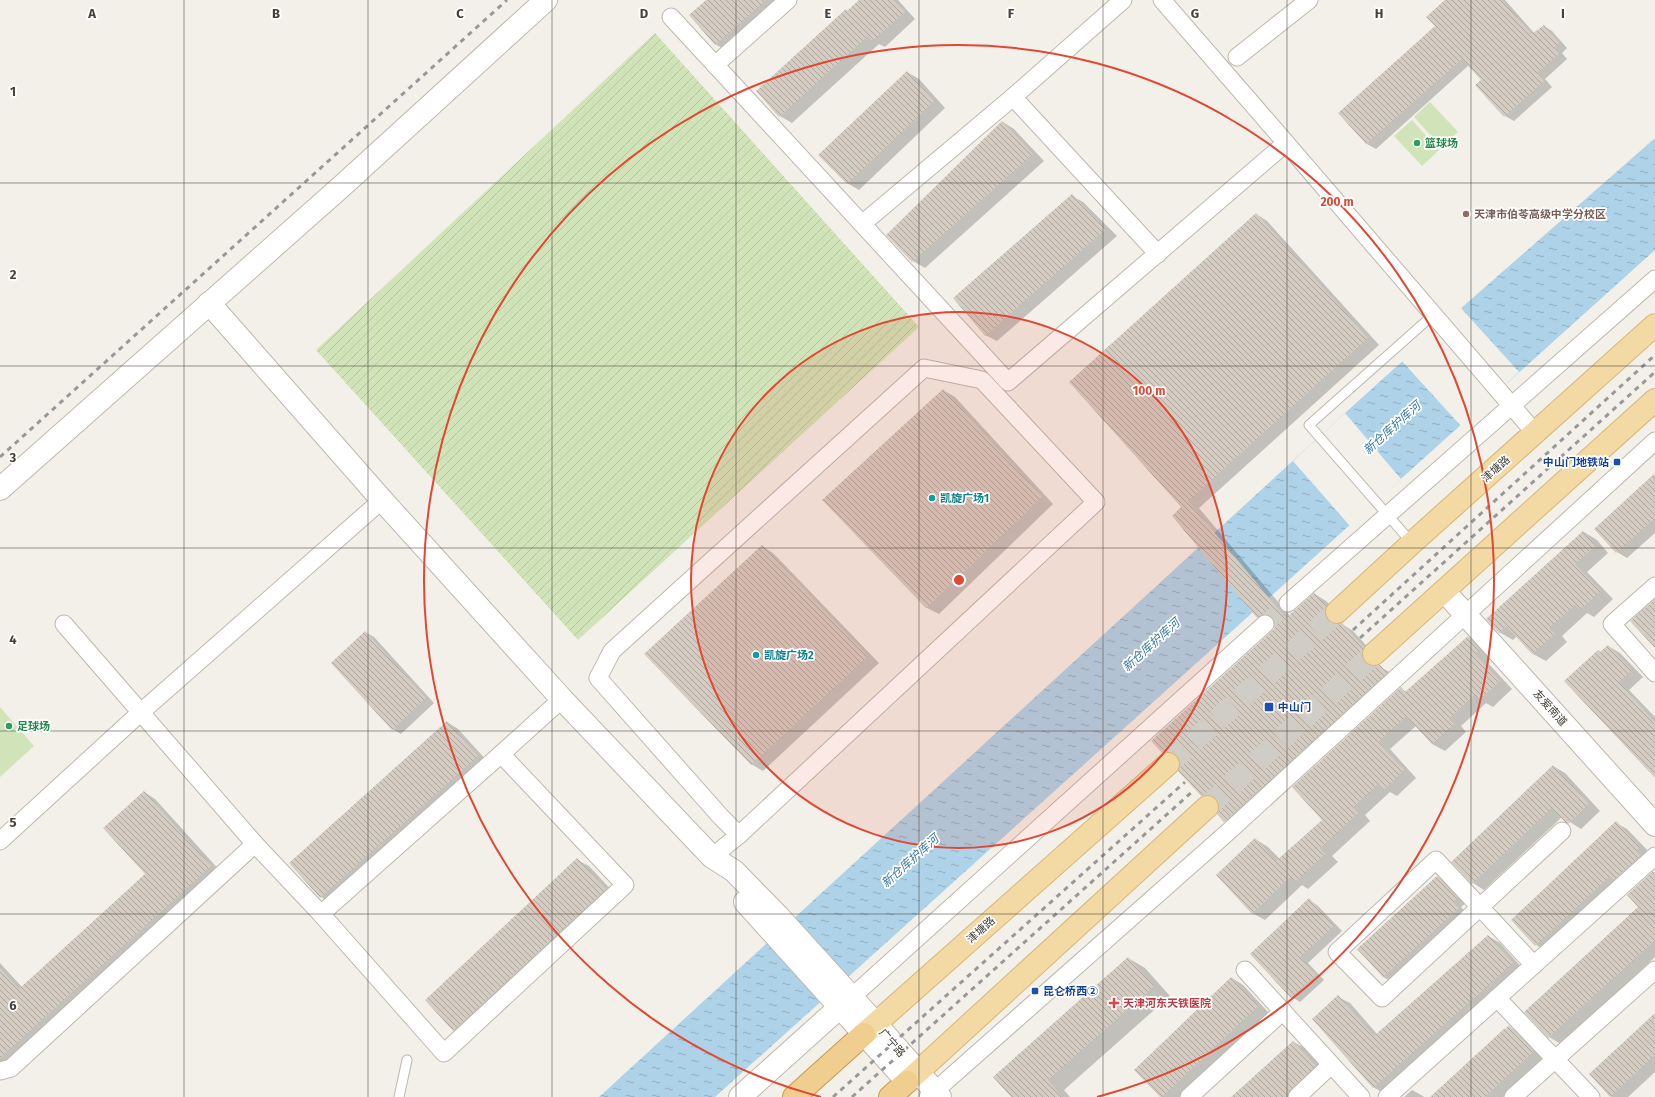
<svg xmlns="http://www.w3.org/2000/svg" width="1655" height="1097" viewBox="0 0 1655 1097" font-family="'Fira Sans','Noto Sans SC',sans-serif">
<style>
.garden{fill:url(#garden-furrows)}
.pitch{fill:#d1e3b8}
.water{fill:url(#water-ripples)}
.pier{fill:#f3f0ea}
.shadow{fill:#0003}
.building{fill:url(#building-back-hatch)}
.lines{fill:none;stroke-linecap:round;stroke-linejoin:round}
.minor-tunnel{stroke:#d0cdc7;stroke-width:17;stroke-dasharray:17 8;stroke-linecap:butt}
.primary-tunnel{stroke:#d0cdc7;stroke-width:22;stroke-dasharray:22 11;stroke-linecap:butt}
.service-casing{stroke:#beb7ae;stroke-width:11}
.minor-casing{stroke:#beb7ae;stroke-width:19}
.tertiary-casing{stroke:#beb7ae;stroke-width:24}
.primary-casing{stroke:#d7b675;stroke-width:24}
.trunk-casing{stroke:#cc984b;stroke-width:24}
.service{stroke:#fff;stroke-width:9}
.minor{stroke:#fff;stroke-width:17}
.tertiary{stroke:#fff;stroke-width:22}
.primary{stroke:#f3d9a3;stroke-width:22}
.trunk{stroke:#f0ce8f;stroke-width:22}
.rail{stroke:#989898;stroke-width:3;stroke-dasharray:5 5;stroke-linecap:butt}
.grid{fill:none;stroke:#464139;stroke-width:1;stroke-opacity:0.55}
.ring{fill:none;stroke:#e24733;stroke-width:2}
.leisure-dot{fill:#2e9e5b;stroke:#fff;stroke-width:1.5}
.education-dot{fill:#8d6e63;stroke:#fff;stroke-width:1.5}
.transit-dot{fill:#1a4fb4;stroke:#fff;stroke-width:1.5}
.culture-dot{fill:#0f9aa8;stroke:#fff;stroke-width:1.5}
.health-dot{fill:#e0444e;stroke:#fff;stroke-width:1.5}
.labels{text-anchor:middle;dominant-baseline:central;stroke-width:3.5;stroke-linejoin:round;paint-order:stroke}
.leisure-label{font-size:11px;font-weight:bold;fill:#27864d;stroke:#fff;text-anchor:start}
.education-label{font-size:11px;font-weight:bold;fill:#785e54;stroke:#fff;text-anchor:start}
.transit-label{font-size:11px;font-weight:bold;fill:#164399;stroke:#fff;text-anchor:start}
.street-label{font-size:11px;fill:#464139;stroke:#fff}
.culture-label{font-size:11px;font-weight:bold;fill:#0d838f;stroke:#fff;text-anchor:start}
.health-label{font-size:11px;font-weight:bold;fill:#be3a42;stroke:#fff;text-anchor:start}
.water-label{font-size:12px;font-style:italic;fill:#3c79a0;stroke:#fff}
.grid-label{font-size:13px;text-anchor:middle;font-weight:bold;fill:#464139;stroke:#fff;stroke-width:3.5;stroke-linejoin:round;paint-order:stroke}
.centre{fill:#e24733;stroke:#fff;stroke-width:2}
.ring-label{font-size:12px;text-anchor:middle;font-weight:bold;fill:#e24733;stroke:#fff;stroke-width:3.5;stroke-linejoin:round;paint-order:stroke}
</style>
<defs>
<pattern id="garden-furrows" width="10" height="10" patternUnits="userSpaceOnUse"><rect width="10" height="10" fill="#d1e3b8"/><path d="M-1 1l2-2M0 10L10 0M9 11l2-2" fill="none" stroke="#b5c49f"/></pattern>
<pattern id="water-ripples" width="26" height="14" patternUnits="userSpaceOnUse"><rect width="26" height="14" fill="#aed3e9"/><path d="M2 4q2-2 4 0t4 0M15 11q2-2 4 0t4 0" fill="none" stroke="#8fadbe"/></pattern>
<pattern id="building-back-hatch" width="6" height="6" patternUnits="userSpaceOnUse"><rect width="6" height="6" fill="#d4cbc1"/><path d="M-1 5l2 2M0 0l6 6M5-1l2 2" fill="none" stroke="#aea69e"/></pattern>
</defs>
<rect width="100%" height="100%" fill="#f3f0ea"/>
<polygon class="garden" points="655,33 919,327 578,640 316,350"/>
<g class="pitch">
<polygon points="1430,102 1458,132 1441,147 1414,117"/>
<polygon points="1412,120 1439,150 1422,166 1394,136"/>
<polygon points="0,707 34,746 0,777"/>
</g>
<polygon class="water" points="1655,138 1655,250 715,1097 599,1097 1345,413 1468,302"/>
<g class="pier">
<polygon points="1460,307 1519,372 1461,426 1401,360"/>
<polygon points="1345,413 1401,479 1350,526 1293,461"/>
</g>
<g class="shadow">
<polygon points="707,0 785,0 727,51 715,44"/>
<polygon points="861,0 898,0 915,19 885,47 879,44 792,123 780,116 757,91 846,10 848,11"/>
<polygon points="1447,0 1505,0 1535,34 1544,26 1552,31 1567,48 1562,53 1567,59 1545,79 1552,87 1514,121 1505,116 1477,85 1482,80 1469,65 1376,149 1367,144 1339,113 1436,26"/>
<polygon points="907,72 919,79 945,108 859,190 847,183"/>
<polygon points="1003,122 1014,129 1044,161 925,268 913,261 887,235"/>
<polygon points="1072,196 1083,202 1117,236 997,341 985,335"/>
<polygon points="1256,214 1267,221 1379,345 1199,508 1290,616 1315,594 1326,601 1338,613 1336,622 1337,625 1342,624 1353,631 1375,655 1373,663 1374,666 1379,666 1391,673 1237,827 1225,821 1219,802 1214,802 1202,795 1180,759 1175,759 1163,753 1276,627 1275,620 1269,624 1258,617 1183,507"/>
<polygon points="943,390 955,397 1053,504 939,614 927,608 824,500"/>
<polygon points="1655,475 1655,533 1627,558 1617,552 1596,529"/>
<polygon points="1584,532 1597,540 1608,553 1587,572 1613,599 1594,617 1587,613 1562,636 1567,642 1546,661 1533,654 1517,636 1513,640 1499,632"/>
<polygon points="762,546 773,553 879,663 763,771 751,764"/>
<polygon points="365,632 374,637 434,703 401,734 392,729"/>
<polygon points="1468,637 1481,644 1492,657 1487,662 1512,689 1493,707 1486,703 1461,726 1466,732 1445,751 1432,744 1416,726 1390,749 1416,778 1397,796 1390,792 1365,815 1370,821 1332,856 1338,862 1308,889 1302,885 1265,920 1252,913 1255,839 1268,847 1280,859 1323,820 1401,689 1407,692"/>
<polygon points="1608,646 1620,653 1643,677 1629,690 1655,717 1655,777 1598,651 1601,653"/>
<polygon points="447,722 458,729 489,763 332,904 321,897"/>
<polygon points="1553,766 1565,773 1600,811 1581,829 1562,817 1484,890 1473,883 1453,862"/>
<polygon points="144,792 155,799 222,873 0,1067 0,963 22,987 146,874"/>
<polygon points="1616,823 1627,829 1651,854 1548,951 1536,945"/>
<polygon points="577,860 589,866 617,896 466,1037 454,1030"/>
<polygon points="1655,873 1655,957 1561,1044 1549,1037 1639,907"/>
<polygon points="1438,877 1446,882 1466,903 1461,907 1467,914 1392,982 1383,977 1359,950"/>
<polygon points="1309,900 1317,905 1342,931 1308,963 1324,980 1300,1002 1292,997"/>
<polygon points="1488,936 1500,943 1524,970 1385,1094 1373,1087 1338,997 1350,1003 1377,1034"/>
<polygon points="1128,958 1145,968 1170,996 1064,1090 1070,1097 1013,1097"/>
<polygon points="1232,978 1243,985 1269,1013 1180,1097 1161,1097"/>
<polygon points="1655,1014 1655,1072 1628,1097 1612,1097 1610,1096"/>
<polygon points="1509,1027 1521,1033 1545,1058 1503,1097 1432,1097"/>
<polygon points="1293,1042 1305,1048 1327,1073 1301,1097 1232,1097"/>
<polygon points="1412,1090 1423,1096 1424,1097 1404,1097"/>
</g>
<g class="building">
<polygon points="706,0 766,0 715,45 689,15"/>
<polygon points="859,0 894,0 905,12 872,41 868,36 779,117 756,91 846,9 847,11"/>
<polygon points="1445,0 1502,0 1532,34 1544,25 1559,43 1554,48 1559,54 1537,73 1544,81 1504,117 1475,85 1481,80 1462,59 1366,144 1338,113 1435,26 1426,17"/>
<polygon points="907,71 934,101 847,184 818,155"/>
<polygon points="1002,121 1033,154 912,262 886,235"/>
<polygon points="1072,194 1106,229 985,336 953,298"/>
<polygon points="1256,213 1368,338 1188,501 1286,618 1314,593 1326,606 1325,614 1328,620 1334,624 1342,623 1364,647 1362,656 1364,662 1371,666 1380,665 1387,673 1224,822 1217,814 1219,805 1216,799 1210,795 1201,796 1178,771 1180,762 1177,755 1172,752 1162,753 1151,741 1272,631 1275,627 1275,622 1272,617 1268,614 1263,614 1257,618 1172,516 1181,507 1069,382"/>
<polygon points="943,389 1042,497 926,608 822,500"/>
<polygon points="1655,473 1655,518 1616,553 1594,529"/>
<polygon points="1583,531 1596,545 1575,564 1601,591 1580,610 1575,605 1549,628 1555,634 1532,654 1506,626 1499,633 1486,619"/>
<polygon points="762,545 868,656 751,765 644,654"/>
<polygon points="1655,599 1655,648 1630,621"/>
<polygon points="365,631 426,698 392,730 331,663"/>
<polygon points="1468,636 1480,650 1475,654 1500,681 1480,700 1474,695 1449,719 1454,724 1432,744 1406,716 1378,742 1404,770 1384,790 1378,784 1353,807 1358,813 1320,848 1325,854 1295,882 1290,877 1252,914 1216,875 1255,838 1276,861 1322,820 1292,787 1401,687 1405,692"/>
<polygon points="1608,645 1632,670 1619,682 1655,722 1655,778 1564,681 1598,650 1600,652"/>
<polygon points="447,721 478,756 320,898 289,863"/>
<polygon points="1553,765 1589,804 1568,824 1564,821 1552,808 1472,884 1451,862"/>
<polygon points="144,791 211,866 0,1058 0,968 19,989 145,874 103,828"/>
<polygon points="1616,821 1640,847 1636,851 1640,856 1614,880 1610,876 1535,946 1511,920"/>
<polygon points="577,858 606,889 453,1031 425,1000"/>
<polygon points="1653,871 1655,873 1655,940 1548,1038 1524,1012 1638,907 1627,895"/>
<polygon points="1437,876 1458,898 1453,902 1459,908 1383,977 1357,949"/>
<polygon points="1309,898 1334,926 1300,957 1316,975 1291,998 1250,954"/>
<polygon points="1488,935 1513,963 1373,1088 1312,1019 1338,995 1374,1036"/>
<polygon points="1128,957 1154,986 1048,1080 1062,1097 1011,1097 993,1077"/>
<polygon points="1231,977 1258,1006 1162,1097 1160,1097 1134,1070"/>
<polygon points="1655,1013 1655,1055 1610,1097 1589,1074"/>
<polygon points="1509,1025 1534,1051 1485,1097 1430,1097 1505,1028 1506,1029"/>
<polygon points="1293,1041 1316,1066 1290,1090 1285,1097 1231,1097"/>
</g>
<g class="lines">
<polyline class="minor-tunnel" points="1265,624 1288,603"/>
<g class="primary-tunnel">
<polyline points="1168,764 1337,612"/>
<polyline points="1207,807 1374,654"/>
</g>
<g class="service-casing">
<g id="service">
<polyline points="1412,543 1309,425 1433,315"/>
<polyline points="399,1097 407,1060"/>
</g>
</g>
<g class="minor-casing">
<g id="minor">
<polyline points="1162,0 1286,143"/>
<polyline points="671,17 1008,382 1286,143 1536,434"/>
<polyline points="1237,57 1309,0"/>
<polyline points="715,65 788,0"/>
<polyline points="1013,97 1158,254"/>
<polyline points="862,224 1013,97 1123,0"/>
<polygon points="924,368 982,380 1096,502 739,835 721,817 598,678 612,651"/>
<polyline points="1655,586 1612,624 1655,673"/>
<polyline points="1288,603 1655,279"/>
<polyline points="64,624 255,844 321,914 444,1053 625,885 501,754 562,699"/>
<polyline points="0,841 140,713 382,500"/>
<polyline points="712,857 739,835"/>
<polyline points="321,914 501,754"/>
<polyline points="1534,965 1436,860 1337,952 1382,998 1562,831"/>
<polyline points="1245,970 1361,1097"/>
<polyline points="1497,998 1591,1097"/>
<polyline points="843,1005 1265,624"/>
<polyline points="0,1071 11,1068 255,844"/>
<polyline points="928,1097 1228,832 1655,441"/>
<polyline points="1189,1097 1283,1011"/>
<polyline points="1297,1097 1331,1065"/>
<polyline points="1387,1097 1655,856"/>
<polyline points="1513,1097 1655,970"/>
</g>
</g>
<g class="tertiary-casing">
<g id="tertiary">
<polyline points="209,303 382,500 562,699 712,857 734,871 779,917 875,1023 940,1097"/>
<polyline points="0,489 342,186 546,0"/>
<polyline points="1445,592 1655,825"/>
<polyline points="745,902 903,1077"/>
<polyline points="740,1097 840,1007"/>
</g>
</g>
<g class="primary-casing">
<g id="primary">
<polyline points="1337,612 1412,543 1655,325"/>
<polyline points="1374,654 1655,400"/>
<polyline points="864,1034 1168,764"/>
<polyline points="907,1082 1207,807"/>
</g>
</g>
<g class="trunk-casing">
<g id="trunk">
<polyline points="794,1097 864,1034"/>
<polyline points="890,1097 907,1082"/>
</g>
</g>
<use href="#service" class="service"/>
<use href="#minor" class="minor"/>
<use href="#tertiary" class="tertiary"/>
<use href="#primary" class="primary"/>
<use href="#trunk" class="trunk"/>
<g class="rail">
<polyline points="0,457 507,0"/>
<polyline points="1353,630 1655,355"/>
<polyline points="1360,638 1655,372"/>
<polyline points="833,1097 1185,782"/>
<polyline points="852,1097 1193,791"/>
</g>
</g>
<path class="grid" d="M184,0V1097M368,0V1097M552,0V1097M736,0V1097M919,0V1097M1103,0V1097M1287,0V1097M1471,0V1097M0,183H1655M0,366H1655M0,548H1655M0,731H1655M0,914H1655"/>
<circle cx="959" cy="580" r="268" fill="#e24733" fill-opacity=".12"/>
<g class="ring">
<circle cx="959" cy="580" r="268"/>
<path d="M821 1097A535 535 0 1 1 1097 1097"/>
</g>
<g class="leisure-dot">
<circle cx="1417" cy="143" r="4"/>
<circle cx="9" cy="726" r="4"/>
</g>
<circle class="education-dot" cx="1466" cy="214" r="4"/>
<g class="transit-dot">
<rect x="1613" y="458" width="8" height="8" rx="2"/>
<rect x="1264" y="702" width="10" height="10" rx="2"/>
<rect x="1031" y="987" width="8" height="8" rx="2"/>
</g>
<g class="culture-dot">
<circle cx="932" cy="498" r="4"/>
<circle cx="756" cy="655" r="4"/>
</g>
<path class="health-dot" d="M1112 997h4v4h4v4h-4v4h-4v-4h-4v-4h4z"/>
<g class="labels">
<g class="leisure-label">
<text x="1425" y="143">篮球场</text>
<text x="17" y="726">足球场</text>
</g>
<g class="education-label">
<text x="1474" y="214">天津市伯苓高级中学分校区</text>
</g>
<g class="transit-label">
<text x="1609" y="462" text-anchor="end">中山门地铁站</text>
<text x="1278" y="707">中山门</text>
<text x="1043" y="991">昆仑桥西②</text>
</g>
<g class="street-label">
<text transform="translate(1496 469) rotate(-42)">津塘路</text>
<text transform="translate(1550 708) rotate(48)">友爱南道</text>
<text transform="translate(981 930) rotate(-42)">津塘路</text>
<text transform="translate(892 1043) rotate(49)">广宁路</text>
</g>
<g class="culture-label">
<text x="940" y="498">凯旋广场1</text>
<text x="764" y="655">凯旋广场2</text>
</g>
<g class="health-label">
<text x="1123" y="1003">天津河东天铁医院</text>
</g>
<g class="water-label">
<text transform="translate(1392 428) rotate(-42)">新仓库护库河</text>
<text transform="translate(1151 645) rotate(-42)">新仓库护库河</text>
<text transform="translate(910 861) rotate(-42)">新仓库护库河</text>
</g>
</g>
<g class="grid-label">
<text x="92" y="18">A</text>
<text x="276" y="18">B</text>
<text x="460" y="18">C</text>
<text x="644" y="18">D</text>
<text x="828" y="18">E</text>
<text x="1011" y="18">F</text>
<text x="1195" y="18">G</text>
<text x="1379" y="18">H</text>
<text x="1563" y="18">I</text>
<text x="13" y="96">1</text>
<text x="13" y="279">2</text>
<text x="13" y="462">3</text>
<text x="13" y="644">4</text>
<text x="13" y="827">5</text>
<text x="13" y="1010">6</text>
</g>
<circle cx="959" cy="580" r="6" class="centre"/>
<g class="ring-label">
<text x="1337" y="206">200 m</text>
<text x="1149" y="395">100 m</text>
</g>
</svg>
